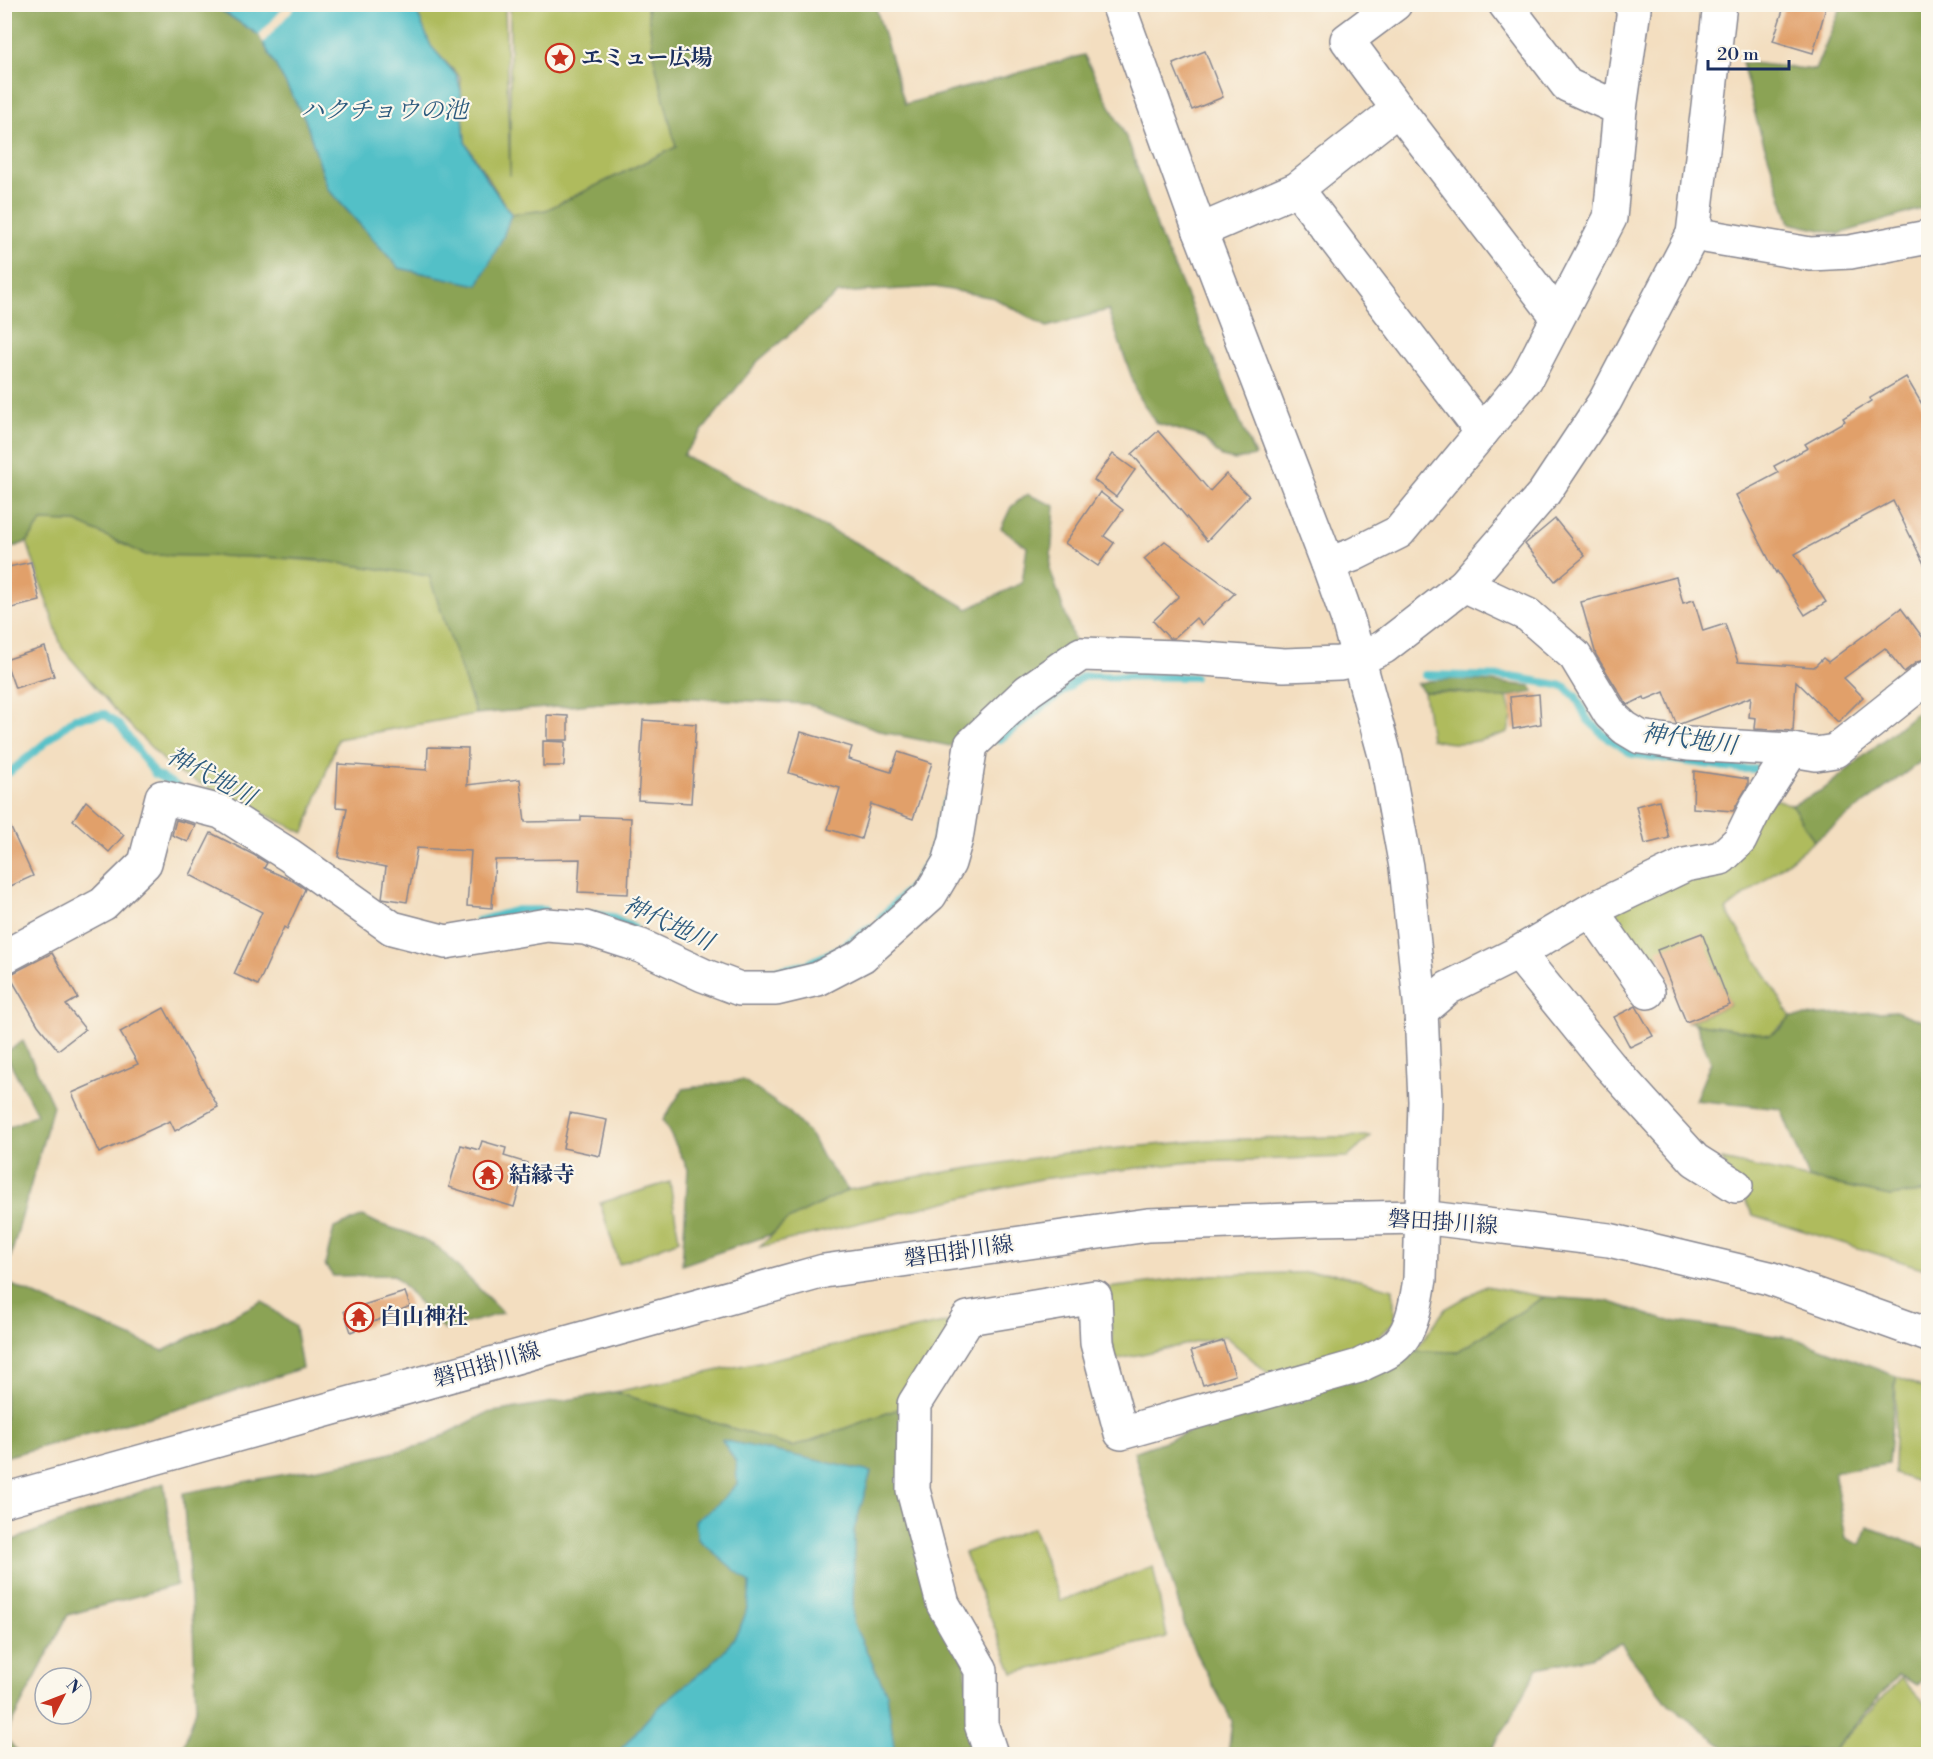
<svg xmlns="http://www.w3.org/2000/svg" width="1933" height="1759" viewBox="0 0 1933 1759" font-family="'Libre Bodoni','Noto Serif JP',serif">
<style>
.green{fill:#afbb5d;stroke:#65755e;stroke-width:1.5}
.forest{fill:#8ba354;stroke:#536959;stroke-width:1.5}
.water{fill:#52c0c7;stroke:#367892;stroke-width:1.5}
.pier{fill:#f3dec0}
.lines{fill:none;stroke-linecap:round;stroke-linejoin:round}
.stream{stroke:#52c0c7;stroke-width:8}
.building{fill:#e1a06a}
.minor-casing{stroke:#87868f;stroke-width:36}
.major-casing{stroke:#87868f;stroke-width:36}
.minor{stroke:#fff;stroke-width:33}
.major{stroke:#fff;stroke-width:33}
.labels{text-anchor:middle;dominant-baseline:central;stroke-width:4.5;stroke-linejoin:round;paint-order:stroke}
.poi-label{font-size:22px;font-weight:bold;fill:#1b2f5e;stroke:#fbf7ec;text-anchor:start}
.street-label{font-size:22px;fill:#1b2f5e;stroke:#fbf7ec}
.water-label{font-size:24px;font-style:italic;fill:#2c5a7e;stroke:#fbf7ec}
</style>
<rect width="100%" height="100%" fill="#fbf7ec"/>
<filter id="ink" filterUnits="userSpaceOnUse"><feTurbulence type="fractalNoise" baseFrequency=".0167" numOctaves="2"/><feDisplacementMap in="SourceGraphic" scale="12" xChannelSelector="R" yChannelSelector="G"/><feConvolveMatrix kernelMatrix="1 2 1 2 8 2 1 2 1" color-interpolation-filters="sRGB"/></filter>
<filter id="wash" filterUnits="userSpaceOnUse"><feTurbulence type="fractalNoise" baseFrequency=".008" numOctaves="4" result="noise"/><feDisplacementMap in="SourceGraphic" scale="24" xChannelSelector="R" yChannelSelector="G"/><feGaussianBlur stdDeviation="1.35" result="paint"/><feColorMatrix in="noise" values="0 0 0 0 0 0 0 0 0 0 0 0 0 0 0 0 0 1.4 0 .05"/><feComposite in="paint" operator="in"/></filter>
<g filter="url(#wash)">
<rect width="100%" height="100%" fill="#f3dec0"/>
<g class="green">
<polygon points="492,4 505,6 510,176 510,5 646,5 676,147 546,210 511,214 465,142 460,77 431,47 414,5"/>
<polygon points="42,521 77,522 146,555 265,557 331,562 430,576 476,714 338,739 304,833 174,771 112,707 62,648 27,542"/>
<path d="M1424,692C1453,692 1479,695 1507,697L1512,717L1508,732C1481,742 1458,747 1431,739Z"/>
<polygon points="1764,795 1792,805 1814,841 1726,910 1791,1017 1770,1035 1688,1022 1730,1005 1701,934 1645,963 1591,910 1734,846"/>
<polygon points="1371,1136 1348,1157 1192,1162 1040,1179 760,1247 786,1221 848,1190 921,1176 1065,1153 1209,1140"/>
<polygon points="1722,1160 1890,1196 1928,1191 1928,1270 1753,1215"/>
<polygon points="670,1182 679,1240 619,1264 600,1203"/>
<polygon points="1329,1272 1393,1289 1395,1321 1371,1345 1270,1375 1225,1336 1114,1360 1108,1288 1212,1275"/>
<polygon points="1486,1286 1544,1297 1457,1352 1415,1351 1445,1309"/>
<polygon points="968,1318 904,1407 793,1447 615,1392"/>
<polygon points="1896,1376 1928,1390 1928,1485 1894,1474"/>
<polygon points="1033,1528 1060,1601 1153,1566 1167,1637 1013,1673 964,1553"/>
<polygon points="1901,1678 1928,1707 1928,1754 1776,1754 1835,1749"/>
</g>
<g class="forest">
<polygon points="5,5 213,5 259,35 305,119 328,189 399,268 478,285 511,214 546,210 676,147 655,63 647,5 875,5 905,104 1084,55 1129,143 1161,239 1177,273 1255,456 1235,460 1222,457 1202,437 1156,423 1139,398 1108,310 1047,327 994,298 935,287 838,293 758,361 683,455 862,546 968,609 1022,583 1027,547 1001,528 1011,507 1027,494 1055,506 1050,569 1075,643 984,715 950,746 887,733 808,704 672,697 476,714 429,576 317,560 265,557 146,555 76,522 42,521 27,542 5,550"/>
<polygon points="1842,5 1928,5 1928,207 1839,234 1790,223 1757,122 1742,62 1815,70"/>
<polygon points="1458,679 1531,686 1534,692 1500,698 1454,692 1424,692 1417,684 1429,681"/>
<polygon points="1928,703 1928,756 1814,841 1792,805 1824,789"/>
<polygon points="1895,1011 1928,1023 1928,1191 1890,1196 1809,1178 1781,1109 1695,1100 1711,1062 1695,1023 1770,1035 1780,1029 1791,1017"/>
<polygon points="23,1041 53,1106 5,1277 5,1129 37,1114 5,1053"/>
<polygon points="743,1080 789,1112 812,1137 823,1158 848,1190 786,1221 772,1234 682,1265 688,1169 663,1120 683,1089"/>
<polygon points="363,1216 379,1224 408,1233 438,1247 503,1313 444,1330 394,1275 333,1276 325,1265 334,1228"/>
<polygon points="5,1282 163,1351 262,1301 295,1327 302,1368 193,1405 5,1457"/>
<polygon points="1544,1297 1607,1301 1664,1320 1797,1339 1896,1376 1888,1464 1834,1472 1846,1538 1861,1545 1868,1527 1928,1549 1928,1673 1918,1685 1898,1675 1833,1751 1726,1748 1669,1705 1621,1644 1590,1657 1538,1668 1507,1726 1487,1754 1228,1754 1232,1721 1189,1640 1134,1452 1415,1351 1457,1352"/>
<polygon points="615,1392 793,1447 904,1407 965,1668 980,1754 181,1754 196,1709 193,1627 183,1493 363,1460 427,1444 487,1413"/>
<polygon points="164,1483 177,1585 68,1615 5,1736 19,1754 5,1754 5,1543"/>
</g>
<g class="water">
<polygon points="213,5 414,5 431,46 457,76 461,91 465,142 486,178 511,214 503,237 478,285 399,268 328,189 305,119 259,35"/>
<path d="M722,1440L871,1472L854,1530L853,1623L887,1694L895,1754H616C629,1742 640,1726 653,1713C695,1671 749,1652 750,1583L698,1539L695,1521L717,1505L737,1484L736,1462Z"/>
</g>
<polygon class="pier" points="286,5 297,5 263,43 259,35"/>
<g class="lines">
<g class="stream">
<polyline points="1425,675 1512,677 1564,686 1576,697 1587,719 1604,735 1632,754 1741,769 1760,769"/>
<polyline points="999,740 1083,676 1194,677"/>
<polyline points="4,774 10,772 75,718 105,714 120,726 155,774 177,786"/>
<polyline points="590,914 613,917 634,928"/>
<polyline points="880,918 913,885 930,859 946,801"/>
<polyline points="478,921 517,910 544,910"/>
<polyline points="757,974 805,965 838,949 871,927"/>
</g>
</g>
<g id="blocks">
<g class="building">
<polygon points="1785,4 1827,4 1813,53 1773,41"/>
<polygon points="1205,51 1223,97 1192,110 1173,64"/>
<polygon points="1906,377 1929,416 1929,574 1893,501 1795,554 1826,602 1805,615 1777,571 1776,573 1736,495 1778,473 1774,466 1808,448 1805,444 1845,421 1843,418 1871,401 1870,398"/>
<polygon points="1158,431 1210,491 1226,474 1249,496 1207,541 1132,454"/>
<polygon points="1113,454 1135,470 1116,497 1094,480"/>
<polygon points="1100,492 1123,510 1104,536 1114,543 1098,566 1065,543"/>
<polygon points="1555,519 1585,556 1555,581 1525,544"/>
<polygon points="1165,541 1235,593 1202,625 1196,618 1174,638 1169,638 1153,621 1179,596 1144,559"/>
<polygon points="31,562 40,601 4,610 4,568"/>
<polygon points="1676,577 1683,603 1694,600 1703,631 1725,624 1738,662 1814,667 1823,658 1828,662 1901,608 1929,646 1929,659 1917,662 1904,672 1885,648 1844,678 1863,697 1838,722 1796,681 1793,731 1755,729 1756,718 1749,717 1751,697 1680,724 1676,723 1664,692 1645,700 1644,697 1628,705 1625,702 1596,655 1581,602"/>
<polygon points="45,647 54,676 15,688 5,660"/>
<polygon points="1539,694 1541,724 1513,729 1510,697"/>
<polygon points="547,715 568,716 568,740 547,740"/>
<polygon points="643,720 696,724 691,803 638,800"/>
<polygon points="801,732 852,747 848,759 891,772 898,752 932,763 913,819 871,804 861,839 828,829 840,788 789,773"/>
<polygon points="543,741 565,742 564,766 543,766"/>
<polygon points="428,747 468,748 467,785 520,779 525,822 581,821 581,816 631,818 628,894 578,892 580,859 495,860 492,908 467,906 471,851 417,848 407,902 382,898 386,867 338,857 347,808 336,807 338,764 427,770"/>
<polygon points="1694,771 1748,779 1748,785 1733,811 1693,808"/>
<polygon points="1659,800 1669,838 1645,844 1636,806"/>
<polygon points="86,801 124,835 109,852 73,820"/>
<polygon points="4,813 33,876 4,889"/>
<polygon points="176,820 195,825 188,842 172,835"/>
<polygon points="211,833 254,855 267,863 264,868 293,881 305,889 287,929 284,927 258,985 234,974 262,912 190,875"/>
<polygon points="1702,933 1730,1005 1686,1022 1657,950"/>
<polygon points="52,953 78,998 66,1005 85,1029 58,1050 38,1025 9,975"/>
<polygon points="1636,1006 1653,1036 1630,1047 1614,1017"/>
<polygon points="164,1008 218,1107 175,1131 170,1121 99,1153 72,1093 138,1064 120,1032"/>
<polygon points="570,1113 607,1120 600,1156 563,1148"/>
<polygon points="482,1141 506,1148 504,1156 527,1163 514,1207 449,1187 461,1145 479,1150"/>
<polygon points="405,1292 410,1306 351,1332 344,1311"/>
<polygon points="1223,1341 1235,1375 1203,1385 1191,1351"/>
</g>
</g>
</g>
<g filter="url(#ink)">
<use href="#blocks" fill-opacity="0" stroke="#87868f" stroke-width="1.5"/>
<g class="lines">
<g class="minor-casing">
<g id="minor">
<polyline points="1395,4 1347,40 1398,109 1557,316"/>
<polyline points="1505,4 1567,85 1620,109"/>
<polyline points="1297,189 1482,432"/>
<polyline points="1200,231 1297,189 1398,109"/>
<polyline points="1693,234 1810,254 1850,252 1928,237"/>
<polyline points="1328,564 1353,555 1399,532 1526,379 1610,218 1620,109 1634,9 1630,4"/>
<polyline points="1464,585 1528,615 1575,656 1610,714 1625,728 1640,737 1688,744 1792,750 1816,754 1835,751 1928,677"/>
<polyline points="1591,910 1648,992"/>
<polyline points="1518,953 1609,1065 1695,1160 1736,1186"/>
<polyline points="4,957 103,904 145,863 162,797 221,812 289,855 392,928 446,942 547,925 585,928 641,946 703,975 740,989 776,989 818,979 862,956 930,895 949,863 956,839 971,745 1028,691 1081,654 1178,657 1284,665 1339,663 1359,659 1384,647 1464,585 1544,493 1605,401 1693,234 1720,4"/>
<polyline points="1421,1011 1448,988 1518,953 1591,910 1685,865 1721,858 1740,840 1757,805 1792,750"/>
<path d="M991,1754L981,1724V1670L943,1604L913,1490L914,1404L968,1318L1095,1297L1097,1343L1121,1433L1359,1366C1368,1361 1379,1357 1389,1351C1412,1337 1416,1304 1420,1279L1425,1101L1421,1011L1406,867L1386,759L1348,620L1328,564L1200,231L1118,4"/>
</g>
</g>
<g class="major-casing">
<polyline id="major" points="4,1500 824,1271 1148,1225 1316,1219 1421,1217 1609,1240 1769,1278 1928,1335"/>
</g>
<use href="#minor" class="minor"/>
<use href="#major" class="major"/>
</g>
</g>
<defs>
<g id="sight-ring" transform="scale(1.5)"><circle r="9.5" fill="#fbf7ec" stroke="#c8321e" stroke-width="1.5"/><path d="M0-6L1.8-2.2L6-1.7L2.9 1.2L3.7 5.4L0 3.3L-3.7 5.4L-2.9 1.2L-6-1.7L-1.8-2.2Z" fill="#c8321e"/></g>
<g id="temple-ring" transform="scale(1.5)"><circle r="9.5" fill="#fbf7ec" stroke="#c8321e" stroke-width="1.5"/><path d="M0-6L5-2H3V0L6.5 2.5H4V6H1.5V3h-3V6H-4V2.5H-6.5L-3 0V-2H-5Z" fill="#c8321e"/></g>
</defs>
<g fill-rule="evenodd">
<use href="#sight-ring" x="560" y="58"/>
<use href="#temple-ring" x="488" y="1175"/>
<use href="#temple-ring" x="359" y="1317"/>
</g>
<g class="labels">
<g class="poi-label">
<text x="581" y="58">エミュー広場</text>
<text x="509" y="1175">結縁寺</text>
<text x="380" y="1317">白山神社</text>
</g>
<g class="street-label">
<text transform="translate(1443 1223) rotate(4)">磐田掛川線</text>
<text transform="translate(959 1252) rotate(-8)">磐田掛川線</text>
<text transform="translate(487 1365) rotate(-16)">磐田掛川線</text>
</g>
<g class="water-label">
<text x="384" y="111">ハクチョウの池</text>
<text transform="translate(1689 740) rotate(8)">神代地川</text>
<text transform="translate(211 777) rotate(28)">神代地川</text>
<text transform="translate(668 924) rotate(25)">神代地川</text>
</g>
</g>
<rect width="1933" height="1759" fill="none" stroke="#fbf7ec" stroke-width="24"/>
<g transform="translate(63 1696) rotate(48)"><circle r="28" fill="#fbf7ec" stroke="#a1a7b3" stroke-width="1.5"/>
<path d="M0-4.5L10 22L0 15L-10 22Z" fill="#c8321e"/>
<text y="-9" font-size="16" font-weight="bold" text-anchor="middle" fill="#1b2f5e">N</text>
</g>
<path d="M1708 60v9h81v-9" fill="none" stroke="#1b2f5e" stroke-width="3"/>
<text x="1717" y="60" font-size="18" fill="#1b2f5e" stroke="#fbf7ec" stroke-width="4.5" paint-order="stroke">20 m</text>
</svg>
